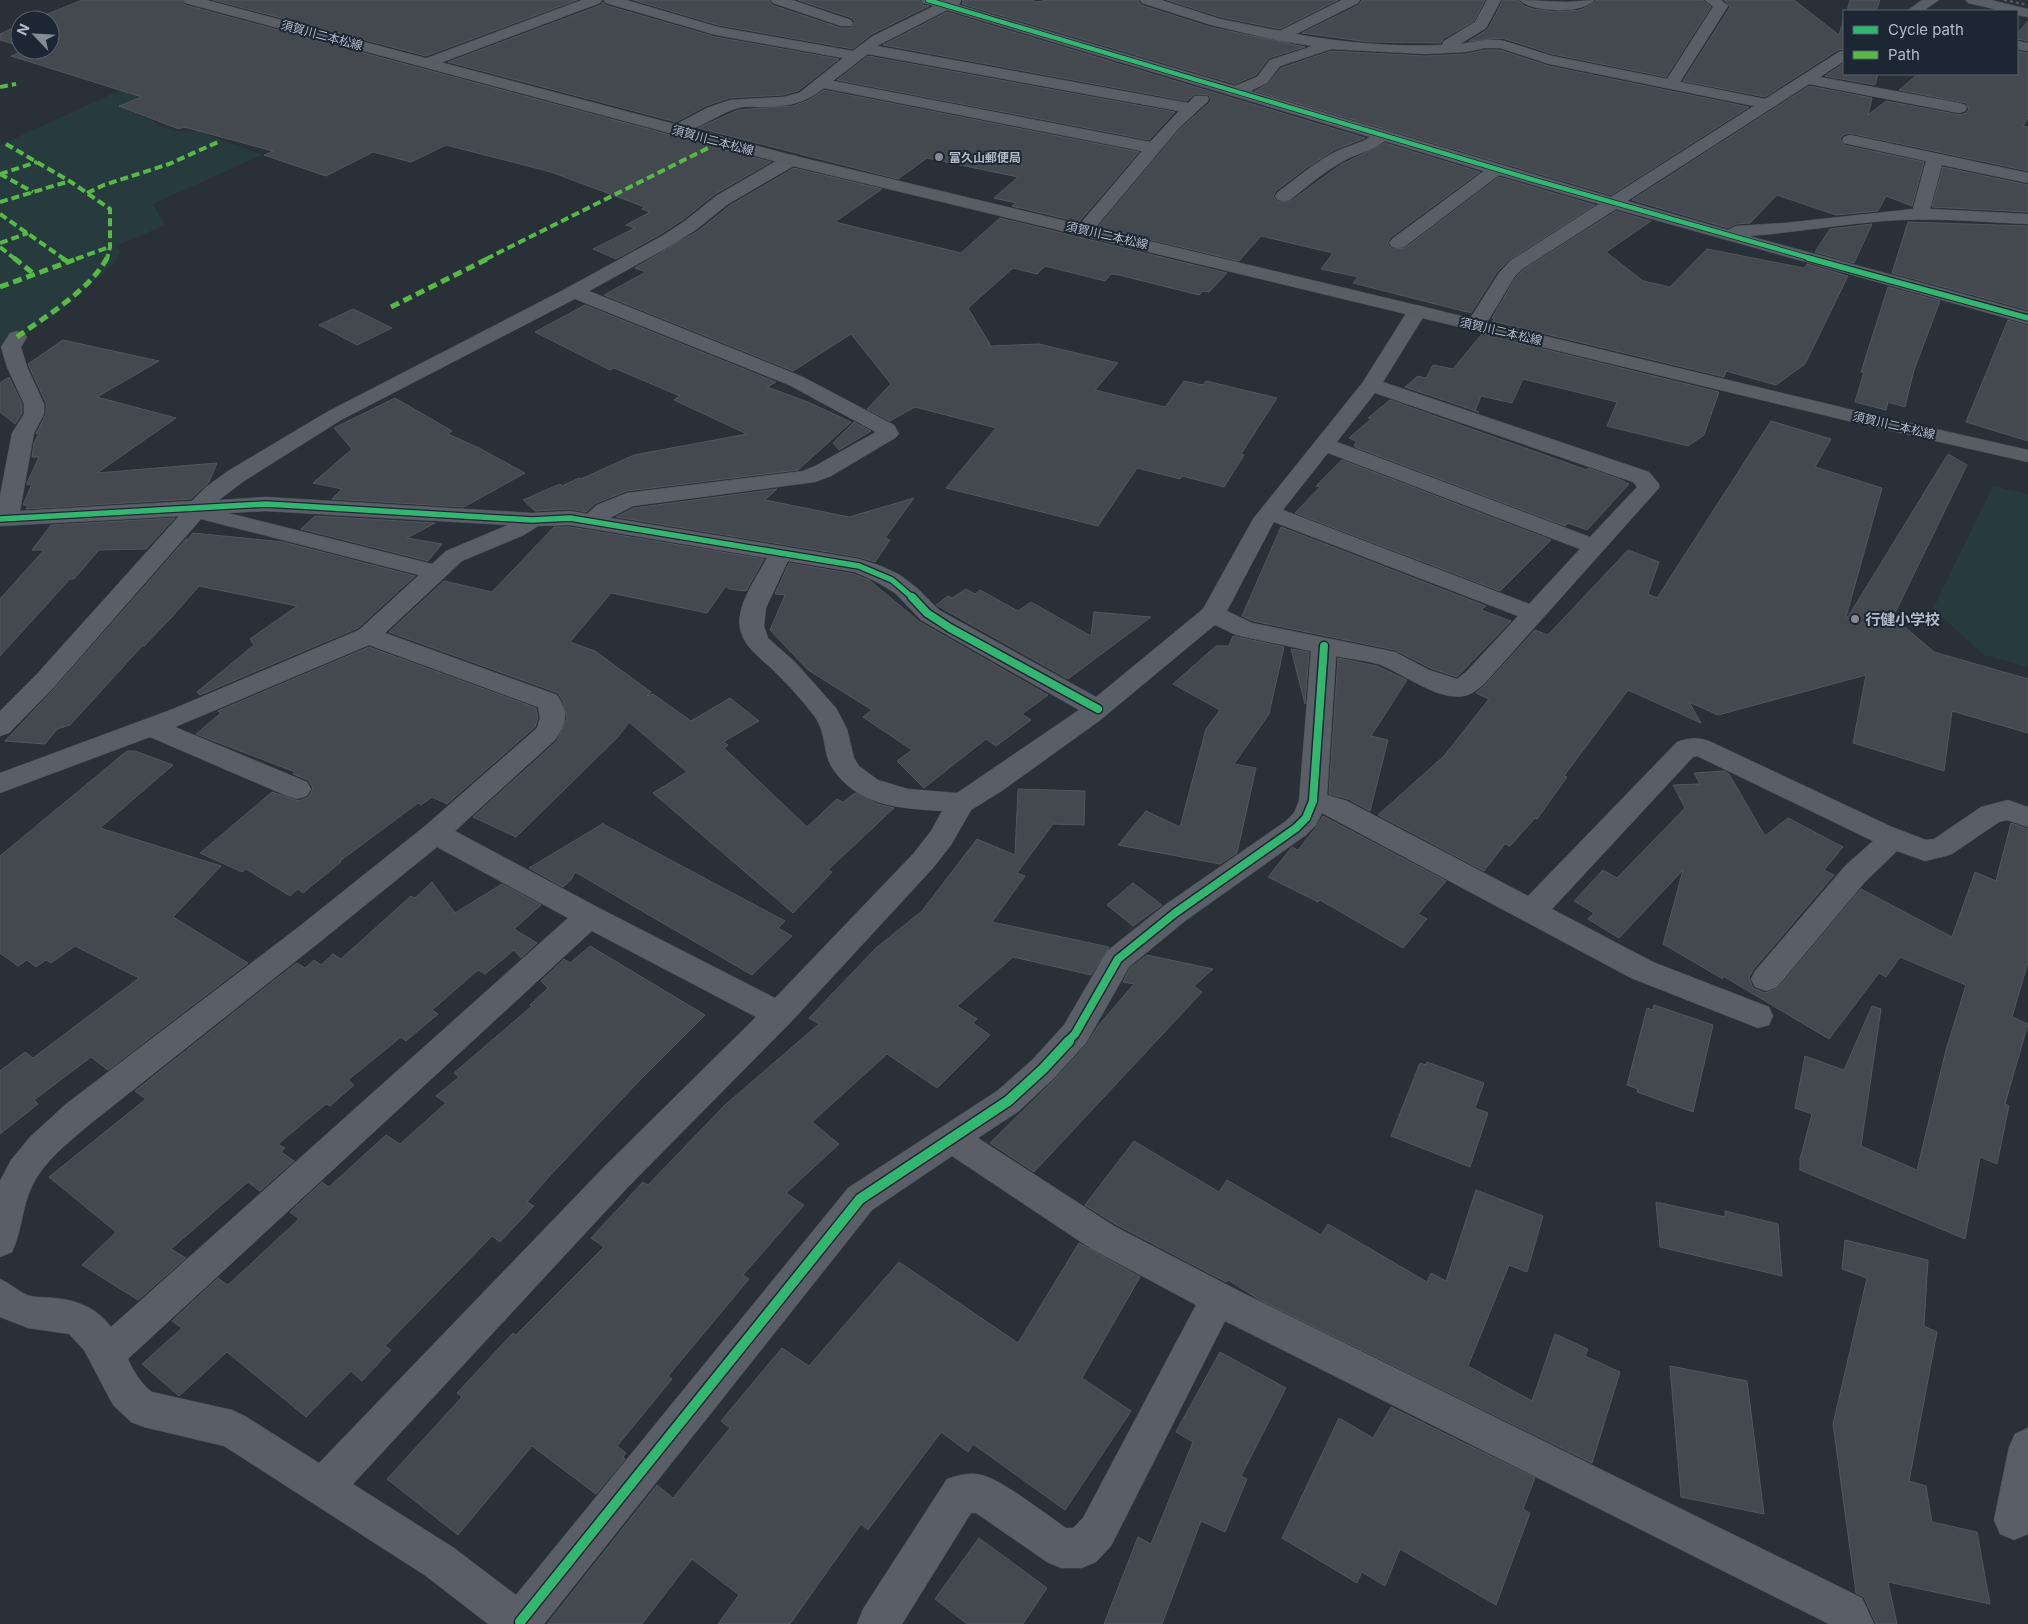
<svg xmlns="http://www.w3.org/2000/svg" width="2028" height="1624" viewBox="0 0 2028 1624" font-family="Inter,'Noto Sans JP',sans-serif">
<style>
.green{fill:#273a3e}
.building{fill:#444950;stroke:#52575f}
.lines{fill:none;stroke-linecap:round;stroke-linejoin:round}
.minor-casing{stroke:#484c53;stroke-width:1}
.secondary-casing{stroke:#484c53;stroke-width:1}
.minor{fill:#5a5e66;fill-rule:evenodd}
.secondary{fill:#595d64;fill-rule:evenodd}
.rail{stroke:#595d64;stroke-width:2;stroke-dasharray:3 3;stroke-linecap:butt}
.quiet-far1{stroke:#58b947;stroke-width:4;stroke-dasharray:8 4;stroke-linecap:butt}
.quiet{stroke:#58b947;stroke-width:5;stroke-dasharray:9 5;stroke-linecap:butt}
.cycleway-far3-casing{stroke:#1d2633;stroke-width:6}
.cycleway-far2-casing{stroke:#1d2633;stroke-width:8}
.cycleway-far1-casing{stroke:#1d2633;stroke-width:11}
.cycleway-casing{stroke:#1d2633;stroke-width:13}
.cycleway-far3{stroke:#33b770;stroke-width:4.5}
.cycleway-far2{stroke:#33b770;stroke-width:5.5}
.cycleway-far1{stroke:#33b770;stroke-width:8}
.cycleway{stroke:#33b770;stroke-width:10}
.poi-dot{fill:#848b96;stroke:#1d2633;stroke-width:2}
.labels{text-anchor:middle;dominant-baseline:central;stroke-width:4;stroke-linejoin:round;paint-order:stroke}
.far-street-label{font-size:12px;fill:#b4bcc9;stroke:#1d2633}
.far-poi-label{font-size:12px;font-weight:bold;fill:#b4bcc9;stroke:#1d2633;text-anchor:start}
.poi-label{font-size:15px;font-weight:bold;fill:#b4bcc9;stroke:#1d2633;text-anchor:start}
</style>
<rect width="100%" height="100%" fill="#2a3038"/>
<g class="green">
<polygon points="136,83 156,91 117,106 154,121 156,125 176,131 197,131 262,155 153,204 165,225 116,246 120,251 115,263 55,315 22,336 0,345 0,145"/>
<polygon points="1993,486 2028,494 2028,667 1984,655 1933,609"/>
</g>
<g class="building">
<polygon points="82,0 181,0 185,5 771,162 715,194 684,219 661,234 616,259 593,249 635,228 626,225 650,212 642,209 645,207 551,172 446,145 411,162 373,152 326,176 264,155 273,151 184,127 179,129 119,106 142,97 11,56 26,50 50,50 50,20 33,20"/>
<polygon points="213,0 577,0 426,56"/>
<polygon points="633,0 769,0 772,5 841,28 851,28 855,22 852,18 798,0 919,0 923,5 929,6 872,34 853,49 718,25"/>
<polygon points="963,0 1030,0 1038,2 1046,0 1138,0 1141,5 1210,27 1305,47 1269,58 1256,75 1235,84 962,4"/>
<polygon points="1167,0 1338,0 1280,29 1220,17"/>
<polygon points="1362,0 1485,0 1474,21 1443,39 1441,43 1369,42 1302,33 1359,5"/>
<polygon points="1503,0 1518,0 1524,6 1533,9 1556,12 1580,10 1589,6 1596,0 1703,0 1711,7 1666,77 1552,54 1502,38 1469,41 1488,29"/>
<polygon points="1724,0 1794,0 1839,35 1844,19 1844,49 1838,50 1765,97 1683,81 1730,7"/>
<polygon points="1850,0 1880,0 1876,11 1847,11"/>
<polygon points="603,2 605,5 716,37 839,59 798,91 783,95 729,98 706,106 676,122 448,62 601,5"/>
<polygon points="947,12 1365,138 1334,150 1305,169 1276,191 1273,196 1278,202 1291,201 1340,165 1385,143 1480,172 1391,237 1387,243 1392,249 1405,248 1499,177 1595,205 1509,260 1497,272 1471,313 1353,283 1358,277 1321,269 1333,253 1261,236 1239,261 1098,227 1180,129 1209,103 1211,100 1209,95 1195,94 1187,101 883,45"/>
<polygon points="2028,21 2028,41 2017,39 2017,34"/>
<polygon points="20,25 20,46 0,40 0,34"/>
<polygon points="1484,50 1500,50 1549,66 1749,107 1611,195 1255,91 1268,84 1281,68 1331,51 1425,56 1466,54"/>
<polygon points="2017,51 2028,53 2028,118 2023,126 2028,127 2028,171 1849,133 1843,135 1840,139 1844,145 1924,162 1912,206 1886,196 1878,211 1836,215 1777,195 1750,223 1736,224 1728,228 1632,200 1809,86 1872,98 1868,115 1886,101 1960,115 1966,113 1969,109 1966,103 1899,90 1918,74 2017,74"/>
<polygon points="868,56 1175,112 1149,140 837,80"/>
<polygon points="1844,63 1844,74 1878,74 1875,85 1825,76"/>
<polygon points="824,90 1139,152 1079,222 1012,206 1016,203 994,198 1018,177 927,158 898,179 698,128 738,110 793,106 809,100"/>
<polygon points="1943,167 2028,185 2028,212 1932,207"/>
<polygon points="794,168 882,189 835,222 961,253 1000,218 1227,273 1209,292 1203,291 1199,295 1119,275 1111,274 1105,281 1045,266 1037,274 1013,268 968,308 991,346 1039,344 1118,363 1095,390 1165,407 1184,381 1203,385 1206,381 1277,398 1241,454 1244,455 1224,487 1182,476 1180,479 1137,468 1098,526 946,488 996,428 915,407 890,421 867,409 891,384 851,334 793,371 604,295 646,272 635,268 698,231 729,206"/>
<polygon points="1616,211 1651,221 1606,252 1643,281 1670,287 1707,249 1804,268 1807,264 1848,276 1805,364 1776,385 1726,371 1724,377 1492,321 1495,318 1492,318 1516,277 1523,270"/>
<polygon points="1908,222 2028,226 2028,310 1892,273"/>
<polygon points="1872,224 1854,263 1815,252 1830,229"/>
<polygon points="1888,287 1940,301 1914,370 1905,407 1888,402 1886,410 1855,402 1864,372 1861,372"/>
<polygon points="585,305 776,382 767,387 808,402 851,422 798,470 627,491 596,503 586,512 570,509 535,511 523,500 560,484 562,486 579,478 581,479 634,455 747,434 674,400 680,396 614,368 610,370 535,332"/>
<polygon points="353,309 392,328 357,345 319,325"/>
<polygon points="2008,320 2028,326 2028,441 1966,422"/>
<polygon points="1482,334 1719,392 1704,435 1688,446 1607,426 1617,402 1523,379 1512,403 1481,396 1475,411 1479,412 1405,387 1418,376 1426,378 1433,365 1453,369"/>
<polygon points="63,340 159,361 97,397 176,418 97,473 217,463 209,482 191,499 26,509 28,505 23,505 32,484 27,485 27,483 39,457 32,457 34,443 39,433 36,434 46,414 46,403 28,364"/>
<polygon points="9,377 22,404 22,413 15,424 0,412 0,383"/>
<polygon points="395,398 452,431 448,434 479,448 525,473 464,507 332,499 342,489 313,483 352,449 334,428"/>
<polygon points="1390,400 1587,470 1588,468 1619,479 1629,484 1587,530 1568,523 1565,526 1355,447 1354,445 1357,442 1349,438 1371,419 1368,418"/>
<polygon points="1771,421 1831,439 1815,467 1882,488 1846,617 1848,617 1948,454 1967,465 1893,617 1934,652 2028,679 2028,733 1952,711 1944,771 1853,743 1866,675 1718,715 1689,702 1701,723 1628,690 1564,776 1567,777 1537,819 1535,818 1510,846 1505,844 1484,871 1378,815 1444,756 1489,699 1476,693 1485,685 1535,630 1548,635 1628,550 1659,562 1648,594 1657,598"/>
<polygon points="854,422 871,431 839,450 833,443"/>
<polygon points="1342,460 1551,540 1500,591 1295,513 1320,487 1316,486"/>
<polygon points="777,489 765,500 849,517 914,498 885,538 890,540 875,562 859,557 616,517 634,508"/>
<polygon points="315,516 435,523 407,538 442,544 428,561 301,529"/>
<polygon points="175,518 146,549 99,550 74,579 70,579 0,656 0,599 44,550 32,550 51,525"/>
<polygon points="554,527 570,527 764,559 746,591 729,589 726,586 707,613 611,593 570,642 595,651 651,692 647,696 653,694 691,721 730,698 759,721 723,742 728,745 724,748 807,827 837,799 843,802 855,793 877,804 894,808 828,870 832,872 793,913 653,793 687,772 629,722 618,737 516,837 473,817 557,741 567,718 563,701 558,693 389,632 444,581 492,592"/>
<polygon points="1281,527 1486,606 1481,610 1511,621 1457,677 1430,668 1395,650 1253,621 1242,616"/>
<polygon points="193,533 283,542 415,576 358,628 200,695 197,692 254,645 250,639 297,606 199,586 171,618 144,646 143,645 70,725 57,729 45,744 5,741 55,688 187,538 186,542"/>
<polygon points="789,563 854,574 869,580 920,622 1048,695 1022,714 1031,720 996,746 986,739 924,788 897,761 912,750 863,717 872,710 808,670 770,630 785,595 775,594"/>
<polygon points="966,589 975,594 980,590 1018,611 1031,602 1091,636 1094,612 1151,617 1068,679 936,605 948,596 952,598"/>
<polygon points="1233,636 1284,647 1269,714 1234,764 1256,768 1237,853 1220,864 1118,845 1146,811 1180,827 1206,729 1220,710 1173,684 1216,646 1229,646"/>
<polygon points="369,647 536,708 538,718 535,727 447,804 432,797 421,805 418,803 340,861 341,862 303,893 298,889 290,896 246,869 242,872 200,853 272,792 298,801 309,797 313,788 308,780 293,774 295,772 196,734 221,713 218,711"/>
<polygon points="1291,649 1309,652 1305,704"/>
<polygon points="1338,658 1377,666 1407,680 1371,736 1388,740 1370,811 1348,799 1329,794"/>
<polygon points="127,751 135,751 173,765 100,828 221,866 173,917 248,963 108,1070 91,1057 34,1100 38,1104 0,1134 0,1071 25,1052 33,1058 139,978 75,946 51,963 46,960 36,967 27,960 18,966 0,953 0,856"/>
<polygon points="1724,771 1729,774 1765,836 1788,818 1843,847 1824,870 1834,875 1753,970 1749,978 1753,988 1765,993 1778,988 1861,889 1952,937 1975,872 1996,881 2011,823 2028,829 2028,962 2012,1017 2028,1024 2005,1104 2009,1106 1997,1164 1980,1157 1965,1239 1800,1170 1800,1159 1812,1114 1795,1108 1805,1056 1844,1070 1872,1006 1881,1009 1861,1146 1917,1170 1946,1050 1966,985 1900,957 1886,977 1879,973 1829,1039 1723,976 1723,979 1663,944 1683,870 1619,938 1588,919 1594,913 1574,901 1603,870 1617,878 1685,808 1673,785 1700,784 1694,773"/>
<polygon points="1018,789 1085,791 1084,825 1053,824 1017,873 1025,876 992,922 1109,947 1091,975 1013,957 957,1006 977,1019 973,1023 990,1035 937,1088 887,1054 812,1122 839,1144 786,1193 804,1205 743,1275 749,1279 668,1376 672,1379 617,1446 626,1453 623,1457 625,1459 596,1494 532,1446 458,1535 387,1479 462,1397 457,1393 513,1333 516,1335 604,1247 591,1238 643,1182 648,1185 725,1105 819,1024 809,1018 876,948 922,911 977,839 1015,855"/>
<polygon points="1323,816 1446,881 1418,914 1427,919 1403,948 1320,900 1318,902 1268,877 1292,847 1298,850 1317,826"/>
<polygon points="604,823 603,824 785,921 778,928 792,936 752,975 575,872 571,880 563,887 529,868"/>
<polygon points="432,882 455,913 502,884 541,905 514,929 537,943 521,958 514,950 485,974 478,970 432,1010 438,1014 406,1041 401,1037 348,1080 354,1085 330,1106 326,1104 278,1144 285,1148 281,1152 294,1161 260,1191 248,1182 171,1249 186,1258 138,1300 82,1265 116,1232 49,1177 146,1099 135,1091 276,979 297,963 305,968 314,960 321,965 333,954 341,959 411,896 415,898"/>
<polygon points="1133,883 1162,905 1133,926 1107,905"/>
<polygon points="590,946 705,1015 637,1083 545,1181 527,1202 534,1206 500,1242 492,1236 385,1346 391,1350 362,1381 351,1371 306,1417 227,1352 179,1396 142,1364 182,1328 172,1321 218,1278 228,1285 299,1219 290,1212 322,1182 329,1187 386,1135 400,1144 446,1103 436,1096 459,1077 454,1073 532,1006 530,1005 548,988 541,981 564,959 570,963"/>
<polygon points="1147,955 1213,969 1194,986 1202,992 1034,1172 990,1143 1055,1079 1087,1044 1098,1026 1134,984 1123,982 1130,968"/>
<polygon points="1654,1005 1713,1025 1693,1112 1637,1092 1638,1089 1627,1085 1647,1008 1653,1010"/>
<polygon points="1427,1062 1484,1083 1475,1108 1488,1113 1470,1167 1391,1136 1420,1063 1426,1065"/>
<polygon points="1134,1141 1219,1192 1227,1180 1321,1235 1328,1224 1427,1282 1431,1273 1446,1281 1476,1190 1543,1216 1527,1272 1509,1265 1468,1366 1532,1401 1555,1334 1588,1349 1585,1356 1620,1372 1592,1463 1260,1300 1228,1280 1226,1282 1115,1224 1085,1205"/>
<polygon points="1656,1202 1725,1217 1725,1211 1778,1224 1782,1276 1660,1247"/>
<polygon points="1845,1240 1928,1260 1924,1326 1937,1332 1909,1481 1926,1486 1932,1522 1977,1532 1990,1604 1888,1582 1897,1624 1876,1624 1864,1597 1856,1593 1833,1424 1867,1278 1842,1269"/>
<polygon points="1079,1243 1140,1277 1082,1378 1131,1411 1065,1510 973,1444 968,1452 941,1432 868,1530 861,1524 790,1624 718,1624 739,1595 692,1559 642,1624 547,1624 657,1485 673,1498 730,1428 721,1421 782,1348 809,1366 899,1262 1018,1343"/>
<polygon points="1220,1352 1286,1388 1241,1476 1247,1479 1225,1532 1201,1521 1162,1624 1104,1624 1138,1537 1151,1544 1193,1442 1176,1432"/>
<polygon points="1670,1366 1747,1381 1764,1514 1681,1497"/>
<polygon points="1391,1407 1535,1478 1523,1509 1530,1513 1496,1605 1400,1549 1385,1586 1362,1572 1357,1583 1282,1538 1339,1418 1373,1438"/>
<polygon points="979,1538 1047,1588 1023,1624 967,1624 935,1599"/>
</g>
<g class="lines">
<g class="minor-casing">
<g id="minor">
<polygon points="582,0 602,0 600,3 432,66 422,66 420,63 422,60"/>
<path d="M604,0H626L718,27L853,51L873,36L934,6L923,3L921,0H961L959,5L1235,86L1257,77L1270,60L1313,46L1280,41L1211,25L1142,3L1140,0H1161L1220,19L1280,31L1342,0H1360L1358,3L1296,34C1344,43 1394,47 1442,45L1444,41L1475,22L1487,0H1501L1486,28L1460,44L1484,40H1501L1552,56L1667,79L1713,7L1705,0H1721L1728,6L1680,82L1765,99L1839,52L1844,51V61L1820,77L1959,103L1965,105L1967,108L1965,111L1959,113L1809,84L1627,201L1728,230L1736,226L1785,223L1913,209L1926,161L1844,143L1842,140L1844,137L1850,135L2028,173V183L1942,165L1930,209L2028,214V224C1985,222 1941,218 1898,220C1848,223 1799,232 1749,236L2028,312V324L1616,209L1522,269L1515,276L1483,329L1476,331L1469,329L1466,325L1499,273L1510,261L1599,204L1499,175L1404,247L1398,248L1392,247L1389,243L1392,239L1484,171L1385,141C1371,151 1361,152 1347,159C1326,170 1309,185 1290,200L1284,201L1278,200L1275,196L1278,192C1297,178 1314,163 1335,152C1347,146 1359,144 1370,137L947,10L877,46L1188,103L1195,96H1207L1209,99L1207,102L1179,128L1090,234L1084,235L1078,234L1075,230L1142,151L824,88C802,105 785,107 758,107C751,107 742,106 735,109C718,114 687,137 671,133L669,130L671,127L707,108L730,100L783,97L799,93L843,58L716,35L606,3ZM1484,48H1500L1549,64L1754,106L1611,197L1250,91L1267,83L1280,66L1331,49L1425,54L1466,52ZM868,54L1179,111L1150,142L833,81Z"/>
<polygon points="771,0 792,0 851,20 853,23 851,26 841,26 773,3"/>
<path d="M1520,0L1567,2L1594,0C1583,15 1529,12 1520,0Z"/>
<polygon points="1922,0 1939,0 1923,11 1907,11"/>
<polygon points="1966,0 1991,0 2028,9 2028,17 2017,15 2017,11 2003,11 1968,3"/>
<polygon points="2017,41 2028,43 2028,51 2017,49"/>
<path d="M791,155L797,156L799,160L797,164L728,204L697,229L674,244L589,291L803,377L894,425L899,434L895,438L831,476L815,482L633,506L610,518L859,559L881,566L900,575L917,588L939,610L1096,697L1203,609L1253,519L1363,382L1410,307L1417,305L1424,307L1427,311L1383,382L1649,472L1659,484V488L1484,684C1480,687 1476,691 1472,693C1446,708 1402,672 1378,664C1364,660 1349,659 1336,656L1327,795L1347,801L1528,896L1677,742C1688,738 1698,737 1709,741L1892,827L1926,840L1934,839L1981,807L2008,800L2028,807V827L2007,820L1999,822L1952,854L1942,857L1925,861L1897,851L1865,882L1777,987L1766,991L1755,987L1751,979L1755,971L1845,866L1873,841L1697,756L1693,757L1552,909L1653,962L1769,1007L1773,1016L1769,1025L1758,1028L1631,978L1322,813L1316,825L1306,835L1185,921L1129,967L1086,1043L1054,1078L1019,1111L978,1138L1114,1226L1241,1292L1862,1598L1874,1624H1829L1225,1321L1111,1546L1096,1562L1082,1568H1061L1047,1562L976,1513H971L902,1624H857L863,1609L947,1479C959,1475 969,1472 981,1475C1000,1478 1048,1516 1066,1528H1073L1083,1518L1196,1305L1090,1248L952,1156L872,1210L544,1624H488L426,1576L224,1446L144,1427L131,1422L113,1405L84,1350L69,1334L28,1328L0,1317V1279C11,1284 18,1291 27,1295C35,1298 45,1297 54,1298C77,1300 97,1308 111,1327L568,918L437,847L316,945L90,1124C69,1142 44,1161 32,1186C22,1207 22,1231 12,1252L0,1257V1181L11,1160L30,1137L66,1104L296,929L425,826L537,728L540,718L538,707L369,645L175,727L307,782L311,789L307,796L297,799L287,796L150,737L0,793V773L173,709L359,630L419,575L201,519L54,687L9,733L0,736V711L36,675L179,516L0,526V496L12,433L24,414V404L7,367L1,347L10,333L17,331L24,333L27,337L21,347L27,367L44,404V414L34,433L20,511L192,501L206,487L228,471L327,412L567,288L662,236L685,221L716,196L785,156ZM575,299L789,385L876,432L815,466L803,471L627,493L597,505L587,514L570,511L532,513L266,497L219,500L244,481L341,420ZM1375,393L1633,482L1637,487L1590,537L1337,442ZM1328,453L1580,549L1529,604L1283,510ZM266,511L508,525L446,551L432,564L228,513ZM1274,522L1518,616L1466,672L1457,679L1429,670L1395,652L1252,623L1227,611ZM570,525L767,558C757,577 736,605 740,628C744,649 763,659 777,674C790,687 804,702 815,717C823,728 824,743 827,756C831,771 845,785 858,793C882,808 915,809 942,811L931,831L913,854L775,998L599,908L455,831L555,740C567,721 569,714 557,695L385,633L462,561L524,535L538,526ZM788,561L855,572L877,582L895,593L921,620L1079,710L957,793L908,789L878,780L859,766L854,758L847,729L836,708L795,662L768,638L764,626L766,608ZM1215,625L1236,635L1311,651L1299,801L1294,813L1286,821L1165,905L1107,951L1064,1025L1032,1060L997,1091L848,1188L516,1595L454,1548L353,1484L629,1186L790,1023L933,868L951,845L971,810L1003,790L1099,721ZM592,931L756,1017L605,1166L319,1463L245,1416L232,1410L152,1392C141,1384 134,1372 128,1359Z"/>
<polygon points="2028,1428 2028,1534 2014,1540 2000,1534 1994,1520 2009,1447 2015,1434"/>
</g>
</g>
<g class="secondary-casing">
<polygon id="secondary" points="183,0 206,0 795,156 1861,412 2028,450 2028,462 1861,424 785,164 185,3"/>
</g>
<use href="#minor" class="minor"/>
<use href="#secondary" class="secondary"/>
<polyline class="rail" points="2004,0 2028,5"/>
<g class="quiet-far1">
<polyline points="0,87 16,84"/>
<polyline points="6,144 71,182 110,209 110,247 107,259"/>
<polyline points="0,174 37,162"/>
<polyline points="0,174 33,192"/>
<polyline points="87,193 104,185 169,164 218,142"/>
<polyline points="0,202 70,181"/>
<polyline points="0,214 64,259"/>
<polyline points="0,243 28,233"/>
<polyline points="0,247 15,259"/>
<polyline points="76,259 109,247"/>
<polyline points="486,259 710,147"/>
</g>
<g class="quiet">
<polyline points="14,258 34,274"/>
<polyline points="62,258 68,262"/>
<polyline points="0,287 79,258"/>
<polyline points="391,307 489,258"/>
<path d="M17,337C46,316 90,290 107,258"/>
</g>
<g class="cycleway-far3-casing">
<polyline id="cycleway-far3" points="928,0 1527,178 1813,259"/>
</g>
<g class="cycleway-far2-casing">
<g id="cycleway-far2">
<polyline points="1808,258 2028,318"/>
<polyline points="0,519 266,504 532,520 570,518 859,566 892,580 913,598"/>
</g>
</g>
<g class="cycleway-far1-casing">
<g id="cycleway-far1">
<polyline points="912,597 927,613 950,628 1098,709"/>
<polyline points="1067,1042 1075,1034 1118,959 1175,913 1296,828 1306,818 1313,801 1324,646"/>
</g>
</g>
<g class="cycleway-casing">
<polyline id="cycleway" points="520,1622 860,1199 1008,1101 1043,1069 1069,1041"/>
</g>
<use href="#cycleway-far3" class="cycleway-far3"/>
<use href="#cycleway-far2" class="cycleway-far2"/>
<use href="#cycleway-far1" class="cycleway-far1"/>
<use href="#cycleway" class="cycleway"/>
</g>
<g class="poi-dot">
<circle cx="939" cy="157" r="5"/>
<circle cx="1855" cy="619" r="5"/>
</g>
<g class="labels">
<g class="far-street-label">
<text transform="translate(322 35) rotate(15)">須賀川二本松線</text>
<text transform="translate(713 140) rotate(15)">須賀川二本松線</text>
<text transform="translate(1107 235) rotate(13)">須賀川二本松線</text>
<text transform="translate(1501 331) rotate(13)">須賀川二本松線</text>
<text transform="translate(1894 425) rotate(13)">須賀川二本松線</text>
</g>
<g class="far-poi-label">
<text x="949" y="157">富久山郵便局</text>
</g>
<g class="poi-label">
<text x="1865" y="619">行健小学校</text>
</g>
</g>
<rect x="1843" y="10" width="175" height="65" fill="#1d2633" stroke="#59626f"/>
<rect x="1853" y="26" width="25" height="8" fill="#33b770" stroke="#59626f"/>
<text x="1888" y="35" font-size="15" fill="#b4bcc9">Cycle path</text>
<rect x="1853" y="51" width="25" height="8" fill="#58b947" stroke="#59626f"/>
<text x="1888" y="60" font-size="15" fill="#b4bcc9">Path</text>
<g transform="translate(35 35) rotate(295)"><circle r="24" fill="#1d2633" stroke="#59626f"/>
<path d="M0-4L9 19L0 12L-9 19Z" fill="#848b96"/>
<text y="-8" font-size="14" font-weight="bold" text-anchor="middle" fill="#b4bcc9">N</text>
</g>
</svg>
